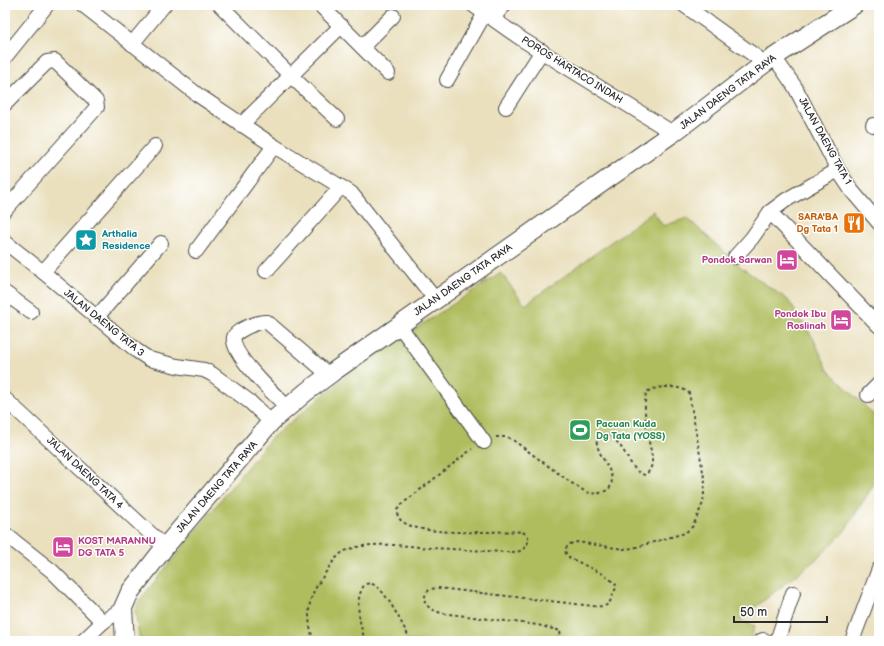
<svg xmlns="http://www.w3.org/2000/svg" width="884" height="646" viewBox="0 0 884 646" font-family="'Balsamiq Sans',sans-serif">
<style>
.green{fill:#b0bd5f;stroke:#6e7445}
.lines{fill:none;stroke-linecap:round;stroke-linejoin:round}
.minor-casing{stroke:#484641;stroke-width:16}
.major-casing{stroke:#484641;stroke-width:20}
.path{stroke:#484641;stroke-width:2;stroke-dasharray:3 3;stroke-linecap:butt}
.minor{stroke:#fff;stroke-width:14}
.major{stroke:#fff;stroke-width:18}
.labels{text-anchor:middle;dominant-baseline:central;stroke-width:3;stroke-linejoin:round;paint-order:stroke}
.street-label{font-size:10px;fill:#2b2b2b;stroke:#fff}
.food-label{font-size:10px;font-weight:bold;fill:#c56008;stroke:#fff;text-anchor:end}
.culture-label{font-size:10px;font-weight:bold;fill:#0d838f;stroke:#fff;text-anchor:start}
.hotel-label{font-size:10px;font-weight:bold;fill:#b23c85;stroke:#fff;text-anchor:end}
.leisure-label{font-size:10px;font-weight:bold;fill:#27864d;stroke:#fff;text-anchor:start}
</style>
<rect width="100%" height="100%" fill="#fff"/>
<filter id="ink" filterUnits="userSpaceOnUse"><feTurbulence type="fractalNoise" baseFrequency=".025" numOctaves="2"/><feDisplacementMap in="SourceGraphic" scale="8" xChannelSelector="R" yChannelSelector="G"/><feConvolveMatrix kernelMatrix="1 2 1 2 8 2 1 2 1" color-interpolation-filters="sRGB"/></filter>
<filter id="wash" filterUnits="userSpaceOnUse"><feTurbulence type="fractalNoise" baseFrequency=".012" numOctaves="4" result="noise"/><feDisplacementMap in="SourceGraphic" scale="16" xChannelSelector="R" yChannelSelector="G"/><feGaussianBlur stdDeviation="0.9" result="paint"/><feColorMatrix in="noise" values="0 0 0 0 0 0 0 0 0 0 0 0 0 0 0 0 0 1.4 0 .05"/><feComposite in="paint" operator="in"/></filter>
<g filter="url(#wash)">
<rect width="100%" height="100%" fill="#eae0be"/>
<polygon class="green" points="653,211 663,226 687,218 742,268 788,300 813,338 828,370 879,420 879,476 844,532 818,558 739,620 755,626 750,641 143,641 139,636 135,610 139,601 270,439 358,366 501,273 525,305"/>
</g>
<g filter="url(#ink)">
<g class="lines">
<g class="minor-casing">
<g id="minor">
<polyline points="83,5 198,95 274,146 351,193 435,299"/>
<polyline points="220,5 291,76 337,119"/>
<polyline points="320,5 341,26"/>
<polyline points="473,5 523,40 673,133"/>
<polyline points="684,5 765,63"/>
<polyline points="493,18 504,5"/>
<polyline points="132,44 164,5"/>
<polyline points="362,47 393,16"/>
<polyline points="5,57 47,5"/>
<polyline points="774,57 795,87 838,170 852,191 879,223"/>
<polyline points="447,80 485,13"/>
<polyline points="5,104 47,62 55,61 96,101 97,107 5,210"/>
<polyline points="506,107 542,51"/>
<polyline points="241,125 341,26 388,73"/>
<polyline points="873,125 879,125"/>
<polyline points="770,212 786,200 838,170"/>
<polyline points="5,242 43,272 137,351 149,359 177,366 204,370 212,374 250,402 271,422"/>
<polyline points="196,251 274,146"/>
<polyline points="735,257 752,238 770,212 879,326"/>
<polyline points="266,271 341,187"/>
<polyline points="43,272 155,146"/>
<polyline points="5,293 31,312"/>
<polyline points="96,318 161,243"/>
<polyline points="399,325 484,442"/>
<polyline points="868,395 879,384"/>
<polyline points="5,399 165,547"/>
<path d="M288,408C276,396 230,354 234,337C235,333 240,331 243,329C249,326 260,321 267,322L329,375"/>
<polyline points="5,534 52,571 103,622"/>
<polyline points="83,641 103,622 123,608"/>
<polyline points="761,641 763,640 766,641"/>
<polyline points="777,641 793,593"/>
<polyline points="852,641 879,569"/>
</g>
</g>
<g class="major-casing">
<polyline id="major" points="125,641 123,608 130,592 165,547 271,422 306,392 333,372 673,133 765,63 854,5"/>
</g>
<g class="path">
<path d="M496,437H507L513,440L570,482L586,492L597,494L608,490C622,474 593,455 597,437L601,434C625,435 627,472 645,475C659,465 648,445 647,431C645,420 644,403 646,393C653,385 682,385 689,393L705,483L703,503L693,526L685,533L633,548L623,549L577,542L570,544L565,549L566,554L570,558L603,574L615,583C617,587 616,588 614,592C609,606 608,607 593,606L438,588L430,589C417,602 429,609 441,613L538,625L561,631L560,634L555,641"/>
<path d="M313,641C307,615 306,600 322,578C328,569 334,558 343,552C365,540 406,546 431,548C456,549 481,551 507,552C511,552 516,552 520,551C528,547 533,536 522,532C502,529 394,542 397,510L402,504L472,449"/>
<path d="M365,641C360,623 353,600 365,584C366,584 371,583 372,584C385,587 404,628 411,641"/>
</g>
<use href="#minor" class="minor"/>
<use href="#major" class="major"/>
</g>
</g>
<defs>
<g id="restaurant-square" transform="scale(1.15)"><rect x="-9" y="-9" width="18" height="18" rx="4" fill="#e8710a" stroke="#fff"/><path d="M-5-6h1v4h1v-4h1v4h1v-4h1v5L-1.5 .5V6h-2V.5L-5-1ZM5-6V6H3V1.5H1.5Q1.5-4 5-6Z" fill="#fff"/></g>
<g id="sight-square" transform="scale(1.15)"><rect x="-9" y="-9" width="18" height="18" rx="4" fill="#0f9aa8" stroke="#fff"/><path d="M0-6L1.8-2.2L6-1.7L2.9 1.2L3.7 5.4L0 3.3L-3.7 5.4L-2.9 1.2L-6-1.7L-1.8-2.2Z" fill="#fff"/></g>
<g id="hotel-square" transform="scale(1.15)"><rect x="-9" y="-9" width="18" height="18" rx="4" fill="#d1479c" stroke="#fff"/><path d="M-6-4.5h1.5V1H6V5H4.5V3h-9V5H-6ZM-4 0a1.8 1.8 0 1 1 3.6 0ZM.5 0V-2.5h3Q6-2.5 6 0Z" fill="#fff"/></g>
<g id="stadium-square" transform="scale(1.15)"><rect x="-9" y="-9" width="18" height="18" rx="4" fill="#2e9e5b" stroke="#fff"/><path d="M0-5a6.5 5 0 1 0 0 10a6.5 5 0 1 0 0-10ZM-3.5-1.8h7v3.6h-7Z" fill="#fff"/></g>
</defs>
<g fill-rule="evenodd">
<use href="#restaurant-square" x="854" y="223"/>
<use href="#sight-square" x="86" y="240"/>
<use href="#hotel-square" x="787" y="260"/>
<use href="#hotel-square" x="841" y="320"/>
<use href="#stadium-square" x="580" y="430"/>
<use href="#hotel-square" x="63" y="547"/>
</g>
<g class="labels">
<g class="street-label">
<text transform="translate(572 70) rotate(32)">POROS HARTACO INDAH</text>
<text transform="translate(728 92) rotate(-37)">JALAN DAENG TATA RAYA</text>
<text transform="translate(825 141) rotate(61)">JALAN DAENG TATA 1</text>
<text transform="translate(463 280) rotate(-35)">JALAN DAENG TATA RAYA</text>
<text transform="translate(104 323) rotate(39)">JALAN DAENG TATA 3</text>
<text transform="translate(85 473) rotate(43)">JALAN DAENG TATA 4</text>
<text transform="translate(217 487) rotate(-49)">JALAN DAENG TATA RAYA</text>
</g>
<g class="food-label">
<text x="838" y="217">SARA'BA<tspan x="838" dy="12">Dg Tata 1</tspan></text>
</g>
<g class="culture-label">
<text x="102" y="234">Arthalia<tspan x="102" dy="12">Residence</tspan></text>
</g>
<g class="hotel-label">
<text x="772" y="260">Pondok Sarwan</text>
<text x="826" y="314">Pondok Ibu<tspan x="826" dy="12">Roslinah</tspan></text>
<text x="78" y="541" text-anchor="start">KOST MARANNU<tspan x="78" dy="12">DG TATA 5</tspan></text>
</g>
<g class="leisure-label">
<text x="596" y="424">Pacuan Kuda<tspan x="596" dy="12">Dg Tata (YOSS)</tspan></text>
</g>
</g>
<rect width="884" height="646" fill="none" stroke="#fff" stroke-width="20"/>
<path d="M734 616v6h93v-6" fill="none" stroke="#2b2b2b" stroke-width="2"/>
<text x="740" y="616" font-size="12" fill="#2b2b2b" stroke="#ffffff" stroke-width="3" paint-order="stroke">50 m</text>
</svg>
